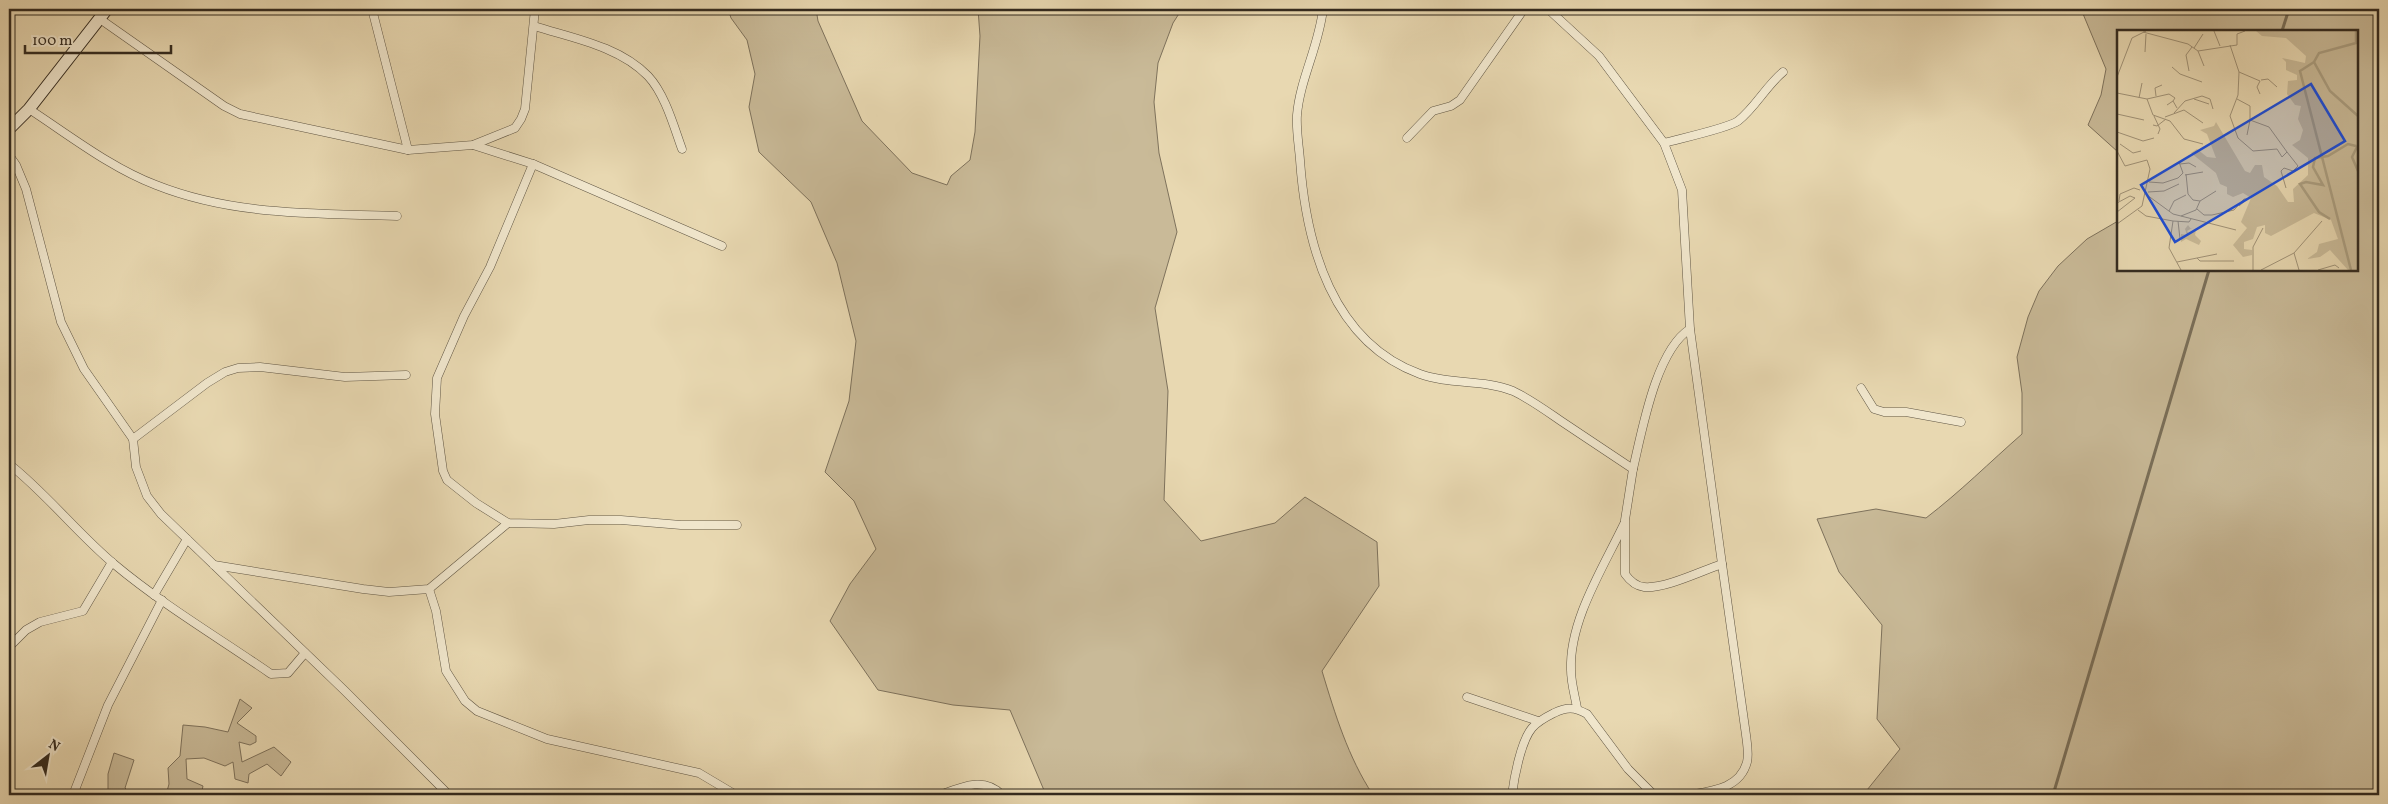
<svg xmlns="http://www.w3.org/2000/svg" width="2388" height="804" viewBox="0 0 2388 804" font-family="Vollkorn,serif">
<style>
.green{fill:#c9ba98;stroke:#7e725c}
.lines{fill:none;stroke-linecap:round;stroke-linejoin:round}
.stream{stroke:#7a6f59;stroke-width:3}
.street-casing{stroke:#605644;stroke-width:9}
.secondary-casing{stroke:#332a1f;stroke-width:13}
.street{stroke:#f0e6cc;stroke-width:8}
.secondary{stroke:#f0e6cc;stroke-width:11}
.inset-river{fill:none;stroke:#aa9d7f;stroke-width:2.5}
.inset-road{fill:none;stroke:#a09277;stroke-width:1}
.view{fill:#1d4ed8;fill-opacity:0.15;stroke:#1d4ed8;stroke-width:2.5}
.inset-edge{fill:none;stroke:#332a1f;stroke-width:2.5}
</style>
<rect width="100%" height="100%" fill="#e8d8b1"/>
<filter id="stains"><feTurbulence type="fractalNoise" baseFrequency=".004" numOctaves="4"/><feColorMatrix values="0 0 0 0 .2 0 0 0 0 .09 0 0 0 0 .02 0 0 0 .5 -.17"/></filter>
<radialGradient id="worn" r=".72"><stop offset=".6" stop-color="#630" stop-opacity="0"/><stop offset="1" stop-color="#630" stop-opacity=".3"/></radialGradient>
<g class="green">
<path d="M728,9H816L818,21L862,121L912,173L947,185L951,176L970,160L975,132L980,36L978,9H1182L1173,23L1158,63L1154,102L1159,153L1177,232L1155,308L1168,391L1164,500L1201,541L1275,523L1305,497L1377,542L1379,586L1322,671C1335,714 1348,757 1373,795H1046L1010,710L953,705L878,690L830,621L850,584L876,549L854,501L825,472L849,401L856,341L837,263L811,202L759,152L749,107L755,74L747,40L731,18Z"/>
<path d="M2081,9H2379V795H1863L1900,749L1877,719L1882,625L1839,572L1817,519L1876,509L1926,518C1960,492 1990,462 2022,434V393L2017,357L2028,317L2039,291L2058,266L2087,239L2118,221V270H2357V31H2118V152L2088,125L2101,95L2106,69Z"/>
<polygon points="240,699 252,708 237,723 256,736 256,742 250,745 239,742 242,762 274,747 291,762 281,776 267,764 249,774 248,783 235,779 233,762 225,766 204,758 186,759 187,779 203,786 201,795 193,793 191,795 166,795 169,784 168,768 180,756 183,725 205,727 228,732"/>
<polygon points="114,753 134,760 125,788 132,795 108,795 108,774"/>
</g>
<g class="lines">
<g class="stream">
<polyline points="2282,31 2289,9"/>
<polyline points="2053,795 2209,270"/>
</g>
<g class="street-casing">
<g id="street">
<path d="M1323,9C1319,46 1300,79 1297,115C1296,130 1299,146 1300,160C1306,245 1332,342 1420,374C1450,385 1483,379 1513,391C1530,399 1545,410 1561,421C1585,437 1609,453 1633,469L1625,520V574C1630,581 1635,586 1644,587C1665,589 1701,571 1722,564L1746,735C1747,743 1749,754 1747,762C1740,789 1711,791 1688,795"/>
<polyline points="1548,9 1599,56 1664,143 1682,190 1690,329 1722,564"/>
<polyline points="373,13 408,150"/>
<polyline points="100,19 224,106 240,114 408,150 473,145 515,128 521,119 525,109 535,9"/>
<path d="M534,26C572,38 619,46 648,76C665,94 674,127 682,149"/>
<path d="M29,109C69,135 111,168 156,185C234,216 315,213 397,216"/>
<polyline points="1407,138 1433,111 1451,106 1460,100 1524,9"/>
<path d="M1664,143C1678,139 1729,128 1738,121C1755,108 1766,86 1783,72"/>
<polyline points="473,145 533,164 722,246"/>
<polyline points="9,155 16,165 26,189 61,322 84,369 133,439 136,467 147,496 161,514 345,691 449,795"/>
<polyline points="533,164 490,267 464,316 437,378 435,414 443,471 447,480 476,503 508,523 554,524 589,520 621,520 681,525 737,525"/>
<polyline points="1861,388 1874,409 1884,412 1906,412 1961,422"/>
<polyline points="133,439 207,383 225,372 238,368 260,367 345,377 406,375"/>
<path d="M9,464C47,494 77,533 114,564C163,605 219,638 271,674L288,673L305,653"/>
<path d="M1633,469C1642,431 1656,350 1690,329"/>
<polyline points="214,565 363,589 389,592 429,589 508,523"/>
<polyline points="429,589 436,611 446,671 465,701 477,711 547,739 699,773 736,795"/>
<polyline points="154,595 187,539"/>
<polyline points="9,647 26,630 40,622 83,611 112,562"/>
<polyline points="1467,697 1538,721"/>
<path d="M1577,708C1575,696 1571,683 1571,670C1569,621 1603,568 1624,524"/>
<polyline points="73,795 108,705 162,600"/>
<path d="M940,795C961,787 984,776 1002,795"/>
<path d="M1512,795C1514,778 1521,741 1532,728C1538,721 1546,717 1554,713C1567,707 1574,707 1587,714L1628,769L1654,795"/>
</g>
</g>
<g class="secondary-casing">
<polyline id="secondary" points="9,129 29,109 107,9"/>
</g>
<use href="#street" class="street"/>
<use href="#secondary" class="secondary"/>
</g>
<g transform="translate(2117 30)">
<rect width="241" height="241" fill="#e8d8b1"/>
<path d="M139,1H241V240H231L213,220L203,227L190,229L200,222L202,214L221,209L214,190L197,183L154,206L148,203V195L140,197L136,209L127,212V219L135,220V225L126,227L116,215L130,198L124,192L134,168L126,163L116,167L110,164V157L103,154L99,143L74,123L80,119L90,127L99,128L90,104L83,100L97,96L99,92L128,141L133,143L138,135H145L147,147L160,156L171,172H177L176,159L191,145V128L175,115L183,110L186,100L181,89L184,76L178,75L170,64L171,51L180,50V45L169,40V32L165,28L188,33L189,26L169,8L145,6ZM71,195L74,199L77,197L70,201L72,204L79,200L78,205L84,211L82,215L69,209L64,212V204L70,205L68,199Z" fill="#c9ba98"/>
<path class="inset-river" d="M239,1V13L202,23L197,32L213,61L241,86M197,32L183,41L234,240M241,115L235,127L241,141M213,189L202,182L183,154L189,152L206,155L196,137L198,128L211,126L231,114L239,116"/>
<path class="inset-road" d="M97,1L103,16M26,2L71,14L81,21L87,36M113,15L122,42L143,51L140,57L143,64M77,18L86,4M81,21L120,15V4L128,1M28,22L29,4M55,37L63,44L85,52M72,41L69,25L75,17M122,42L121,65L113,86L121,108L136,121L160,119L165,127L170,122L181,136L176,141L167,138L164,141L169,158M0,47L15,8L29,1M144,50L151,49L160,57M0,63L30,69L52,64L58,68L56,71M39,66L38,58L45,55M22,68L25,53M30,69L36,85L53,91L67,109L86,114M77,69L92,74M120,69L133,76V90L152,97L170,122M50,75L56,71L60,78M57,83L68,71L85,66L93,69L96,79M0,84L27,90M37,86L43,99L41,104M48,87L67,80L86,93M36,95L40,96L49,89M0,102L26,111L37,108M130,105L133,90M3,114L16,123L24,121M0,121L8,136L30,130L33,139L25,176L0,194M63,134L72,133L79,137M69,144L71,164L76,170L83,171L99,161M68,145L86,142M32,152L46,153L61,148L66,143L62,132M31,162L47,161L62,154M30,165L56,184L119,200M2,171L3,164L17,158L23,160M0,173L13,166L18,168L0,182M80,179L87,185H95L117,180L127,169H130L122,176M21,180L29,186L56,191L72,192L74,189M52,181L57,171L69,165M64,186L79,180L83,171M56,191L52,218L64,240M61,191L63,209M177,223L182,240M80,228L83,231H117M60,232L100,224M136,240V217L146,198M144,240L177,223L205,191M201,240L218,235L222,238"/>
<path class="view" d="M194,54L228,111L58,212L24,155Z"/>
<rect width="241" height="241" class="inset-edge"/>
</g>
<rect width="2388" height="804" fill="none" stroke="#e8d8b1" stroke-width="30"/>
<rect x="10" y="10" width="2368" height="784" fill="none" stroke="#332a1f" stroke-width="2.5"/>
<rect x="15" y="15" width="2358" height="774" fill="none" stroke="#332a1f"/>
<g transform="translate(48 756) rotate(31)" stroke="#f0e6cc" stroke-width="4" paint-order="stroke">
<path d="M0-4L9 19L0 12L-9 19Z" fill="#332a1f"/>
<text y="-8" font-size="14" font-weight="bold" text-anchor="middle" fill="#332a1f">N</text>
</g>
<path d="M25 45v8h146v-8" fill="none" stroke="#332a1f" stroke-width="2.5"/>
<text x="32" y="45" font-size="15" fill="#332a1f" stroke="#f0e6cc" stroke-width="4" paint-order="stroke">100 m</text>
<rect width="100%" height="100%" filter="url(#stains)"/>
<rect width="100%" height="100%" fill="url(#worn)"/>
</svg>
